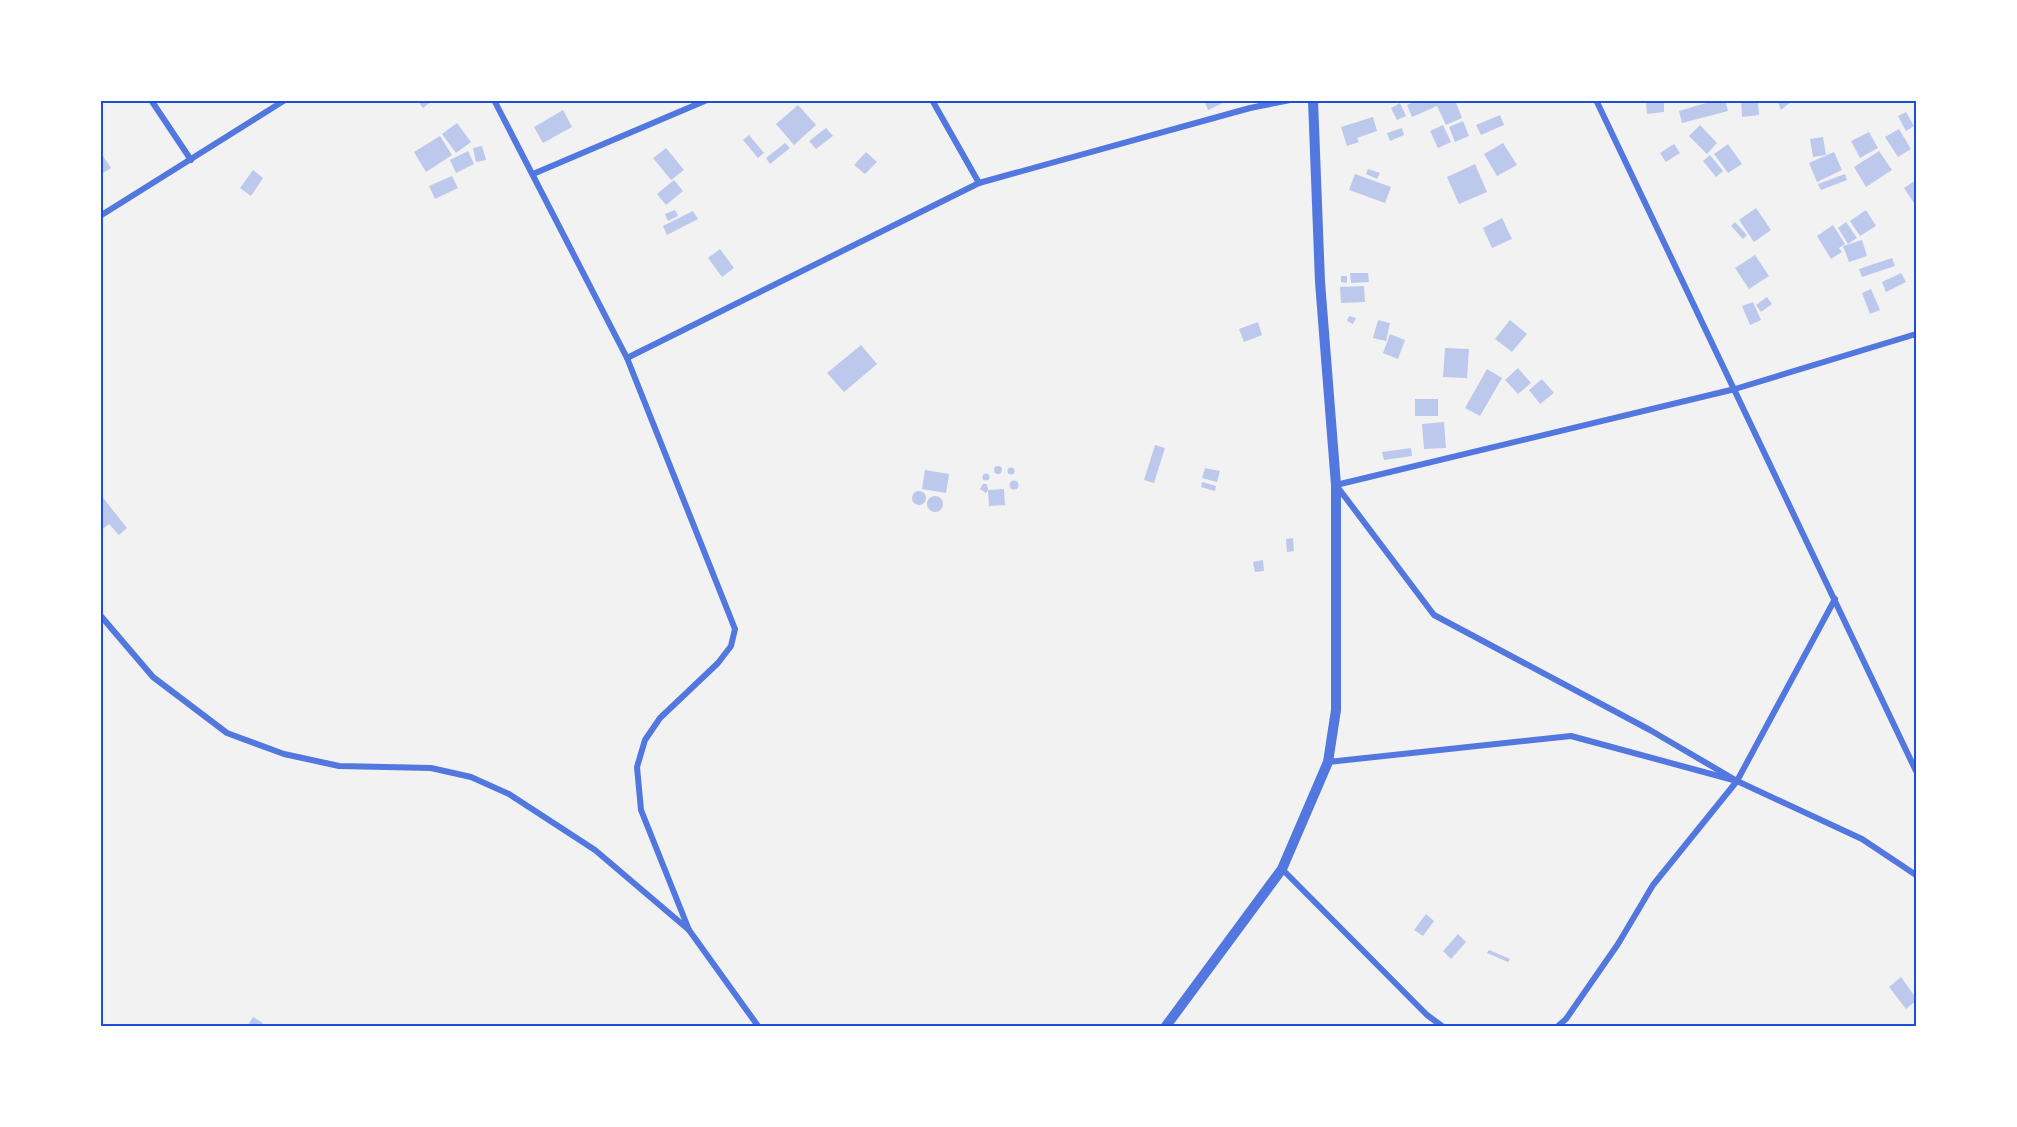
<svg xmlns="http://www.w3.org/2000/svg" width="2017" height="1127" viewBox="0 0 2017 1127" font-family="'Nunito Sans',sans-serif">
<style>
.building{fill:#bdc9ec}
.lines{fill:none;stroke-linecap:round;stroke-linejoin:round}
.minor{stroke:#5277de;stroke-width:6}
.tertiary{stroke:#5277de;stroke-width:10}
.neatline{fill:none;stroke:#1d4ed8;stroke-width:2}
</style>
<rect width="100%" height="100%" fill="#f2f2f2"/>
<g class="building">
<polygon points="417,100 433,100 423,108"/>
<polygon points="1204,100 1222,100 1223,103 1208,110"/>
<polygon points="1418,100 1455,100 1462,118 1446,125 1437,106 1412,117 1407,105"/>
<polygon points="1716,100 1725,100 1728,111 1682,123 1679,111"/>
<polygon points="1741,100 1758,100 1759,115 1742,117"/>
<polygon points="1777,100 1793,100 1781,110"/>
<polygon points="1664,101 1664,112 1647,114 1646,102"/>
<polygon points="1400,103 1406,116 1397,120 1391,108"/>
<polygon points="798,105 816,125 794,145 776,124"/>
<polygon points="563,110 572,127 543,143 534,127"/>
<polygon points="1906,112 1914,126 1906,131 1898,116"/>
<polygon points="1500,115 1504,125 1481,135 1476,125"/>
<polygon points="1373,117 1377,131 1357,138 1359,142 1347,146 1341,127"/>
<polygon points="1463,121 1469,136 1455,142 1449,127"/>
<polygon points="457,123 471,142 456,153 442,134"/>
<polygon points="1443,125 1451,142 1438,148 1430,131"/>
<polygon points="1700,125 1717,143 1707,154 1689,136"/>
<polygon points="826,128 833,136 816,149 809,141"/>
<polygon points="1402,128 1404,135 1390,141 1387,133"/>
<polygon points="1899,129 1911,149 1898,157 1885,137"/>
<polygon points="1869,132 1878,148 1860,158 1851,141"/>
<polygon points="749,135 764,153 758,158 743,140"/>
<polygon points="440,136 452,155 426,172 414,152"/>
<polygon points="1823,137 1826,155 1813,157 1810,139"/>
<polygon points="785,143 790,148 770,164 766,158"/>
<polygon points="1503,143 1517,165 1497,176 1484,154"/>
<polygon points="1674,144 1680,153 1666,162 1660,153"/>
<polygon points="1728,144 1742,164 1728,173 1714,154"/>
<polygon points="482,146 486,160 476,162 473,148"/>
<polygon points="666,148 684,170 671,180 653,158"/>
<polygon points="468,151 474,164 456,173 450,160"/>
<polygon points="1879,151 1892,170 1866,187 1854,167"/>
<polygon points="866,152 877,162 865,174 854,165"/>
<polygon points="1834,152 1842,170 1817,182 1809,163"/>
<polygon points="1710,155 1723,171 1716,177 1703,161"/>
<polygon points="103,156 111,168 100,175 100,158"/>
<polygon points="1475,164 1487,192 1459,204 1447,177"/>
<polygon points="1368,169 1380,173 1377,179 1366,174"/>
<polygon points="253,170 263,178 251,196 240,188"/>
<polygon points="1355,174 1391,187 1385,203 1349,190"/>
<polygon points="1845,174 1847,180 1821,190 1818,184"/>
<polygon points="452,176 458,188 435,199 429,186"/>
<polygon points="674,180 683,191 666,205 657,194"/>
<polygon points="1916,180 1916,206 1904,188"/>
<polygon points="1756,208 1771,230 1754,242 1739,220"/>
<polygon points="675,210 678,216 668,221 665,214"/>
<polygon points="1866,210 1876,226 1860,236 1850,221"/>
<polygon points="693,211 698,219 667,235 663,226"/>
<polygon points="1502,218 1512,239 1492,248 1483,228"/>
<polygon points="1735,222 1747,235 1743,239 1731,226"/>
<polygon points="1846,222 1857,238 1848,244 1838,228"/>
<polygon points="1833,225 1845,244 1839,248 1842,252 1831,259 1817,236"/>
<polygon points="1862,240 1867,256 1849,262 1843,246"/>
<polygon points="720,249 734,268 722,277 708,258"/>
<polygon points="1755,255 1769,276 1749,289 1735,268"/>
<polygon points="1892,258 1895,266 1862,277 1859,269"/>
<polygon points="1350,273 1368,273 1369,282 1351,283"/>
<polygon points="1901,273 1906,282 1886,292 1882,282"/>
<polygon points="1341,276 1347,276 1347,283 1341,282"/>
<polygon points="1364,286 1365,302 1341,303 1340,287"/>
<polygon points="1871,289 1880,310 1870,314 1862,293"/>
<polygon points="1767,297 1772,304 1761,312 1756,305"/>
<polygon points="1753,302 1761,320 1750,325 1742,306"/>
<polygon points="1349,316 1356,318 1353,324 1347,321"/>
<polygon points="1378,320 1390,323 1386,341 1373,338"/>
<polygon points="1510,320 1527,334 1512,352 1495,339"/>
<polygon points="1258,322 1262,335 1244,342 1239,329"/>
<polygon points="1390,334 1405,340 1398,359 1383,353"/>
<polygon points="861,345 877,364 844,392 827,373"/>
<polygon points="1445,348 1469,349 1467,378 1443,377"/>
<polygon points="1518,368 1531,383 1518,394 1505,380"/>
<polygon points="1487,369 1502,378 1480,416 1465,408"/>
<polygon points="1542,379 1554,393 1540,404 1529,390"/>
<rect x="1415" y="399" width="23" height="17"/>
<polygon points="1444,422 1446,448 1424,449 1422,424"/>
<polygon points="1155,445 1165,448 1154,483 1144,480"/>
<polygon points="1411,448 1412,456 1384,460 1382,452"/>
<circle cx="998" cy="470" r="4"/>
<circle cx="1011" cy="471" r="3.5"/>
<polygon points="1205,468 1220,471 1217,482 1202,478"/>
<polygon points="925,470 949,474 946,493 922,489"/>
<circle cx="986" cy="477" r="3.5"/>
<circle cx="1014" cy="485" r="4.5"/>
<polygon points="1202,482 1216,486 1215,491 1201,487"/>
<polygon points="983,484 987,484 988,490 1004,489 1005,505 989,506 988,490 986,493 980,489"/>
<circle cx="919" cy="498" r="7"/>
<polygon points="100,494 127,528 119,535 109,524 100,531"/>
<circle cx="935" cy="504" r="8"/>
<polygon points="1293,538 1294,551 1287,552 1286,539"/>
<polygon points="1263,560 1264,571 1255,572 1253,562"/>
<polygon points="1426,914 1434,921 1423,936 1414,930"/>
<polygon points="1458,934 1466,942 1451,959 1443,951"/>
<polygon points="1489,950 1510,959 1508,962 1487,953"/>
<polygon points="1901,977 1916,998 1916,1001 1906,1009 1889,987"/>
<polygon points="253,1017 263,1023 261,1026 248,1025"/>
</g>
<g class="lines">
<g class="minor">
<polyline points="151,100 191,160"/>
<polyline points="494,100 627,358 735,629 731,646 718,663 660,718 645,740 637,767 641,810 689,930"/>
<polyline points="932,100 979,183"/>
<polyline points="1596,100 1916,771"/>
<polyline points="533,174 707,100"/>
<polyline points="100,216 285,100"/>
<polyline points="627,358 979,183 1250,108 1290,100"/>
<polyline points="100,615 153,677 227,733 284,754 339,766 431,768 471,777 509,794 595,850 689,930 758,1026"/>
<polyline points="1328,762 1571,736 1737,781 1862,839 1916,875"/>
<polyline points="1737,781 1650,730 1434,615 1336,485 1735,389 1916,334"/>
<polyline points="1282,869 1427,1015 1442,1026"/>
<polyline points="1558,1026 1566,1019 1618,944 1653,885 1737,781 1835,599"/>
</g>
<polyline class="tertiary" points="1166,1026 1282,869 1328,762 1336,710 1336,485 1320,282 1313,100"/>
</g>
<rect width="2017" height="1127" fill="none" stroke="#ffffff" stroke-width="204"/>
<rect x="102" y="102" width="1813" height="923" class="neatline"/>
</svg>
